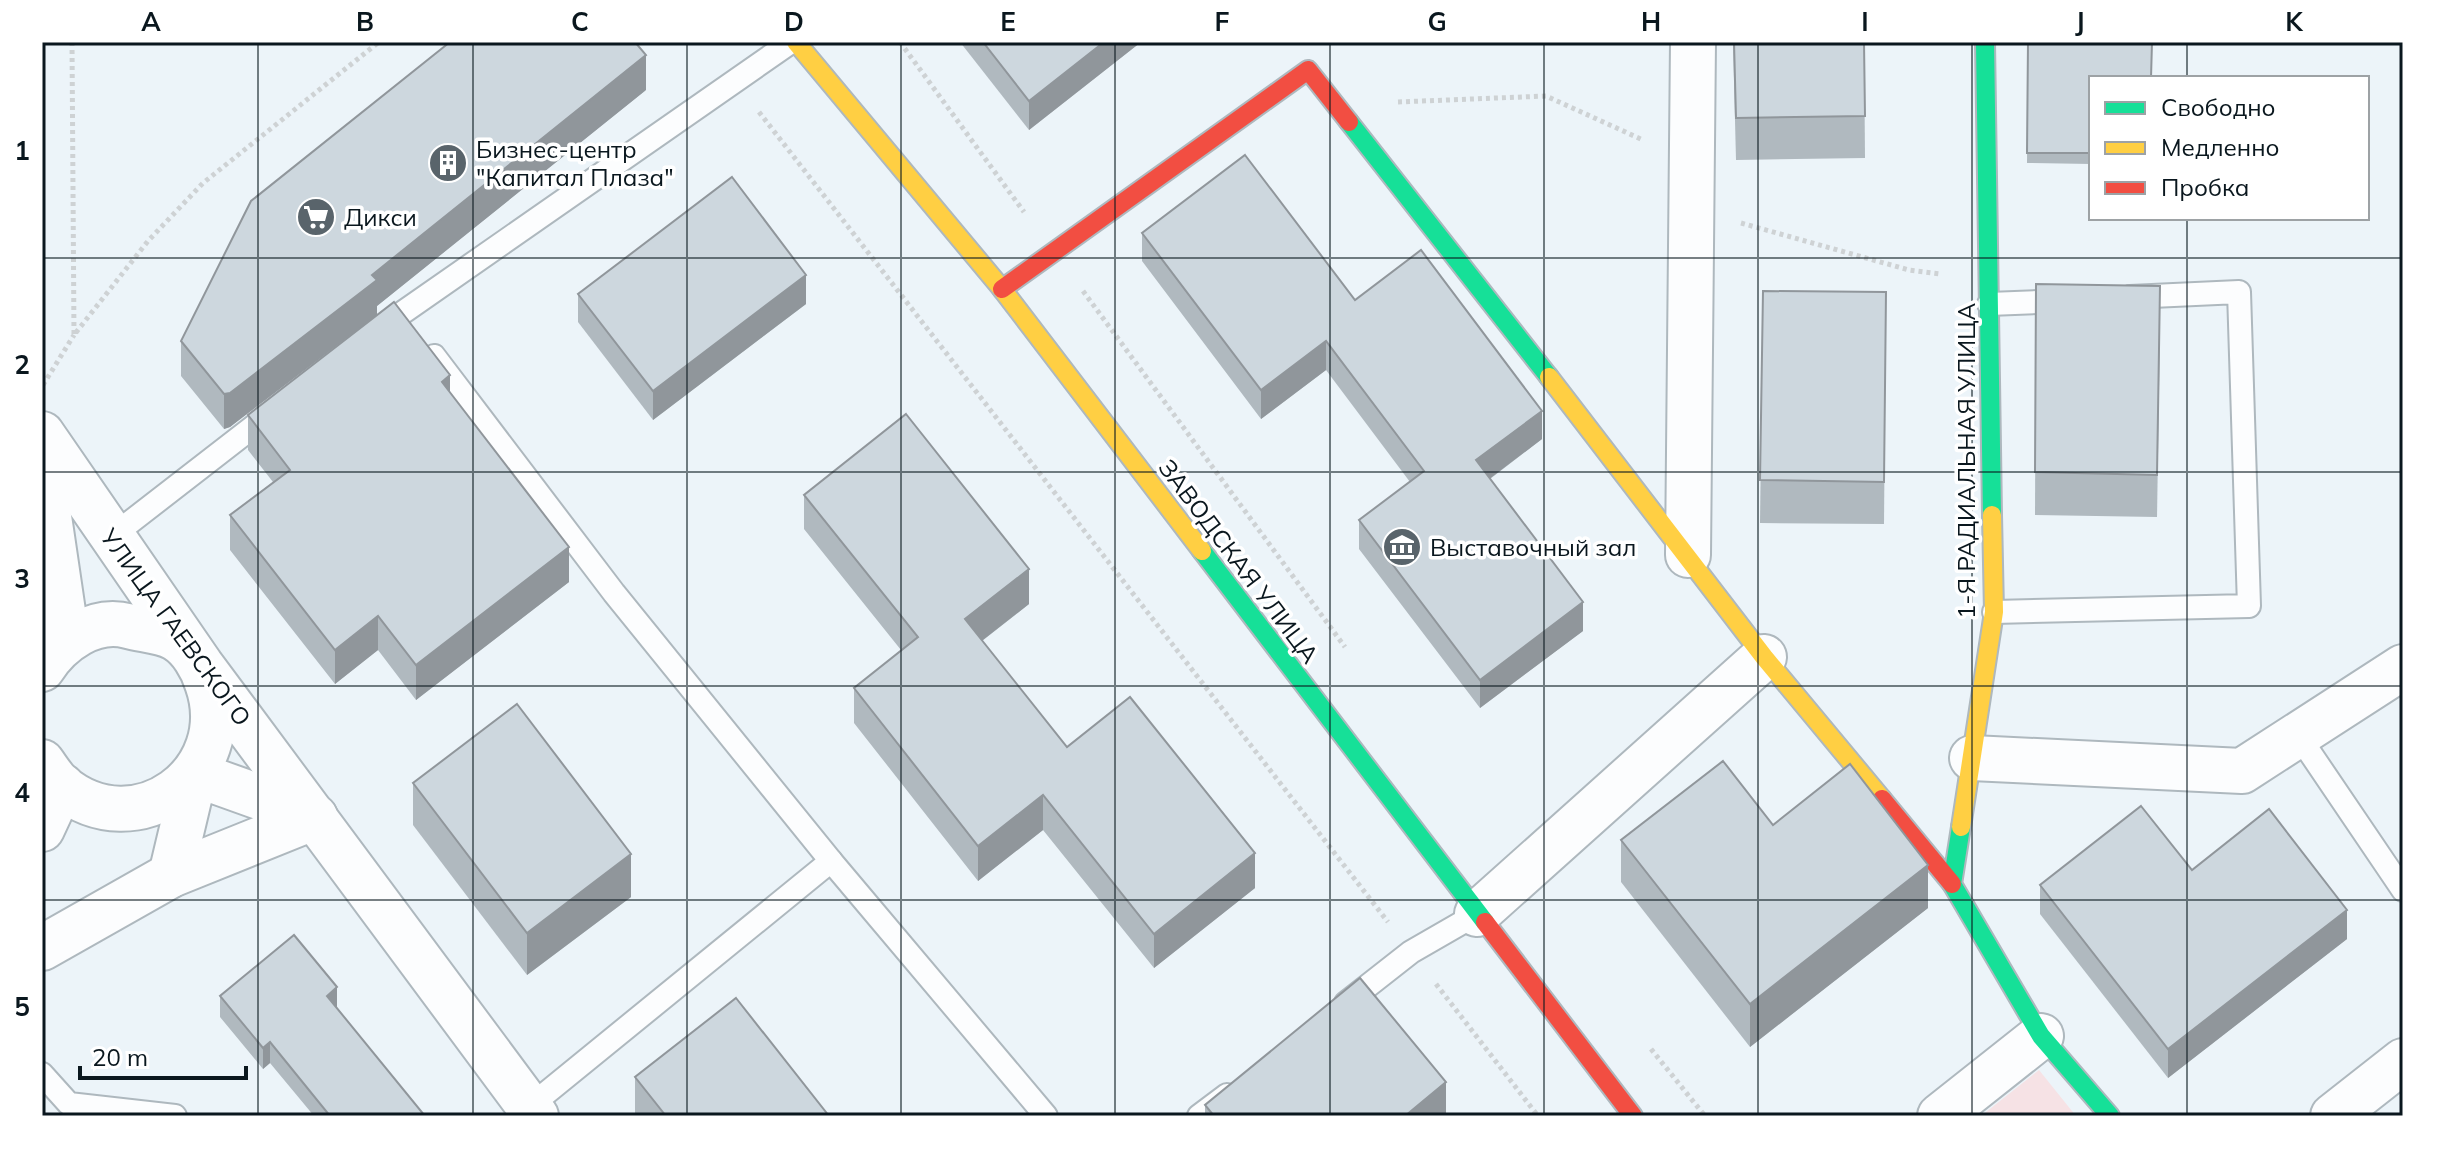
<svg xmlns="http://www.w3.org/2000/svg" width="2445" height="1158" viewBox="0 0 2445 1158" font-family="Mulish,sans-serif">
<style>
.park{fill:#f6e2e5}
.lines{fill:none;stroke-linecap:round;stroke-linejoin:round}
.lane-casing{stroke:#aeb8be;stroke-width:26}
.street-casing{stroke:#aeb8be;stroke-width:48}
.fast-casing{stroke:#aeb8be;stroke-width:22}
.slow-casing{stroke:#aeb8be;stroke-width:22}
.jam-casing{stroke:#aeb8be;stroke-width:22}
.path{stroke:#ced2d4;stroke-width:5;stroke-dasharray:4 4;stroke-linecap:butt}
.lane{stroke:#fcfdfe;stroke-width:22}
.street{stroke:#fcfdfe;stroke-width:44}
.fast{stroke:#16e098;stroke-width:18}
.slow{stroke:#ffcf43;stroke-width:18}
.jam{stroke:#f24e42;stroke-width:18}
.wall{fill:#b0b9bf}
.shaded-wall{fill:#90969b}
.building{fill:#cdd7de;stroke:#90969b;stroke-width:2}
.grid{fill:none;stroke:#0a171e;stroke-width:2;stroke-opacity:0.55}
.labels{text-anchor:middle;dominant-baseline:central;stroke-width:7;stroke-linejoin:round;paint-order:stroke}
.poi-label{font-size:24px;fill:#0a171e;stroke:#fff;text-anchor:start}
.street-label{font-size:24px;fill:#0a171e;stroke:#fff}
.neatline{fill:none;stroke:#0a171e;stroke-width:3}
.grid-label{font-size:26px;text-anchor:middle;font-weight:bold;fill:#0a171e}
</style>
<rect width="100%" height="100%" fill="#ecf4f9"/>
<polygon class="park" points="2039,1070 2076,1116 1981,1116"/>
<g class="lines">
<g class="lane-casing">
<g id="lane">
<polyline points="1989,304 2064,301"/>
<polyline points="402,313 791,42"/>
<polyline points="434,356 614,593 831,861"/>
<polyline points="111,537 271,413"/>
<polyline points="1994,612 2249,606 2239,292 2130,297"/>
<polyline points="2298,735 2403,890"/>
<polyline points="1346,1003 1411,952 1477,914"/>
<polyline points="42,1074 69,1104 175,1116"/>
<polyline points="529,1107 831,861 1046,1116"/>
<polyline points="1199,1116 1227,1095"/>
</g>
</g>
<g class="street-casing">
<g id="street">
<polyline points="42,434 201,665 536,1116"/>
<polyline points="42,469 67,639"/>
<polyline points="1688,555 1693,42"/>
<path d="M42,669C60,641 94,617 128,626C142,630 164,631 176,639C191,648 202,667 207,683C239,773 136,848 61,786C54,780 48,770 42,762"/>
<polyline points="1972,758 2242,771 2403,667"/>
<polyline points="42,829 62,786"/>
<polyline points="171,875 195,774 315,817"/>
<polyline points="1477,914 1764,657"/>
<polyline points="42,948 171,875 315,817"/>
<polyline points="1940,1116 2041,1036"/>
<polyline points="2333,1116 2403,1061"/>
</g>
</g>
<g class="fast-casing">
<g id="fast">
<polyline points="1985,42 1992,515"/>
<polyline points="1349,122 1549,377"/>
<polyline points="1202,551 1485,922"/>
<polyline points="1961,827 1952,884 2041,1036 2110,1116"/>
</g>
</g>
<g class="slow-casing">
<g id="slow">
<polyline points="796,42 1002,289 1202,551"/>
<polyline points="1549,377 1764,657 1882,799"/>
<polyline points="1961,827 1994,612 1992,515"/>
</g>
</g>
<g class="jam-casing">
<g id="jam">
<polyline points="1002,289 1308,70 1349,122"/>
<polyline points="1882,799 1952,884"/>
<polyline points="1485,922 1633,1116"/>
</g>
</g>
<g class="path">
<polyline points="72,42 74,335 148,241 203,183 379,42"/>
<polyline points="900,42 1024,212"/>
<polyline points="1398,102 1546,96 1643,140"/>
<polyline points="759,112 1388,922"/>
<polyline points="1741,223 1909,270 1940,274"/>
<polyline points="1083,291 1345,647"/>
<polyline points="43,385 74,335"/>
<polyline points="1436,984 1538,1116"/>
<polyline points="1651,1049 1705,1116"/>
</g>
<use href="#lane" class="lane"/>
<use href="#street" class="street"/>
<use href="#fast" class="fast"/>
<use href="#slow" class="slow"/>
<use href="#jam" class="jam"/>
</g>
<g class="wall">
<polygon points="960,42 1141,42 1029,130"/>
<polygon points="1733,42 1864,42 1865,158 1736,160"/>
<polygon points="2028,42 2091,78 2091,164 2027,163"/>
<polygon points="646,90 377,306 230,427 224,429 181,376 181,341"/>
<polygon points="1142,233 1355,300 1542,439 1490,479 1583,631 1480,708 1359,549 1359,520 1410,482 1326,370 1261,419 1142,261"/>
<polygon points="2036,284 2160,328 2157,517 2035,515"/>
<polygon points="1763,291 1886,292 1884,524 1760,523"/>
<polygon points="578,294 806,304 653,420 578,322"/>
<polygon points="450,393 569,582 416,700 378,650 335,684 230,550 230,515 273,482 248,450 248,415"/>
<polygon points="804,495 1029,604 982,641 1067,747 1255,888 1154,968 1043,830 978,881 854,723 854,688 901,650 804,529"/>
<polygon points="413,783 631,897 527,975 413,825"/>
<polygon points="1773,825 1928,908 1750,1047 1621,882 1621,840"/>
<polygon points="2192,870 2347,939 2168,1078 2040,914 2040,885"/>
<polygon points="220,996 337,1008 425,1116 314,1116 270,1063 263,1069 220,1017"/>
<polygon points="635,1077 829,1116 635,1116"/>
<polygon points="1205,1105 1446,1116 1205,1116"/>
</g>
<g class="shaded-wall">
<polygon points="1104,42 1141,42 1029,130 1029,101"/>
<polygon points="646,55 646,90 377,306 377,315 230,427 224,429 224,394"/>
<polygon points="806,275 806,304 653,420 653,391"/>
<polygon points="1326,341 1326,370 1261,419 1261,390"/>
<polygon points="450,375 450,409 442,382"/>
<polygon points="1542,411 1542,439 1476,489 1476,460"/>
<polygon points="569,547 569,582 416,700 416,665"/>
<polygon points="1029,569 1029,604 965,654 965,619"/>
<polygon points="1583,602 1583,631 1480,708 1480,680"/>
<polygon points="378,616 378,650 335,684 335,650"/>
<polygon points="1043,795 1043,830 978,881 978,846"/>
<polygon points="1255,853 1255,888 1154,968 1154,934"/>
<polygon points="631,854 631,897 527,975 527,933"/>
<polygon points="1928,865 1928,908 1750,1047 1750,1004"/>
<polygon points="2347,910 2347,939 2168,1078 2168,1049"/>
<polygon points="337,987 337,1008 327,996"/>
<polygon points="270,1042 270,1063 263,1069 263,1048"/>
<polygon points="1446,1082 1446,1116 1405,1116"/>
</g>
<g class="building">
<polygon points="450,42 635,42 646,55 372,275 377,280 230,393 224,394 181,341 251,201"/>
<polygon points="983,42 1104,42 1029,101"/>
<polygon points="1734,42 1864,42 1865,116 1736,118"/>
<polygon points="2028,42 2152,42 2151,78 2091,78 2091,153 2027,153"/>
<polygon points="1245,155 1355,300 1421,250 1542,411 1476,460 1583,602 1480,680 1359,520 1424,471 1326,341 1261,390 1142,233"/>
<polygon points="732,177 806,275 653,391 578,294"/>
<polygon points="2036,284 2160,286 2157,475 2035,472"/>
<polygon points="1763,291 1886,292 1884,482 1760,480"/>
<polygon points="394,302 450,375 442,382 569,547 416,665 378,616 335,650 230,515 290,470 248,415"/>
<polygon points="906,414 1029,569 965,619 1067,747 1130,697 1255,853 1154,934 1043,795 978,846 854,688 918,637 804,495"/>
<polygon points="517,704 631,854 527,933 413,783"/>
<polygon points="1723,761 1773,825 1850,764 1928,865 1750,1004 1621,840"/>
<polygon points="2141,806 2192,870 2269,809 2347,910 2168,1049 2040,885"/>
<polygon points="294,935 337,987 327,996 425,1116 330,1116 270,1042 263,1048 220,996"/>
<polygon points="1360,978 1446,1082 1405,1116 1214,1116 1205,1105"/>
<polygon points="736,998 829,1116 666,1116 635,1077"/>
</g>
<path class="grid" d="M258,42V1116M473,42V1116M687,42V1116M901,42V1116M1115,42V1116M1330,42V1116M1544,42V1116M1758,42V1116M1972,42V1116M2187,42V78M2187,218V1116M42,258H2403M42,472H2403M42,686H2403M42,900H2403"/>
<defs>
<g id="building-disc" transform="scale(2)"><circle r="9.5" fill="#59646b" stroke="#fff"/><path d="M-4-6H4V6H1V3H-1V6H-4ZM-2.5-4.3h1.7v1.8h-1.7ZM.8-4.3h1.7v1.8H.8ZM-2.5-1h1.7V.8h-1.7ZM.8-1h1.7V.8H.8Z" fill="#fff"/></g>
<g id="supermarket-disc" transform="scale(2)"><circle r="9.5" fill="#59646b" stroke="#fff"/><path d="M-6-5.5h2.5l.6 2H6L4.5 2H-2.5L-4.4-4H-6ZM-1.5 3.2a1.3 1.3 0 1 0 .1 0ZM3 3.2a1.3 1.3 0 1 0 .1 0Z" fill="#fff"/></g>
<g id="museum-disc" transform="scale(2)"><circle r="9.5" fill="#59646b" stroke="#fff"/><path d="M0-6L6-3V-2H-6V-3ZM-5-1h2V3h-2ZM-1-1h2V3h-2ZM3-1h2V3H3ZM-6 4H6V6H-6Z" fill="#fff"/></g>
</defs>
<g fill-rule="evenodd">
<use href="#building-disc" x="448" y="163"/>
<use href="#supermarket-disc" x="316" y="217"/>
<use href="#museum-disc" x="1402" y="547"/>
</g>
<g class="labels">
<g class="poi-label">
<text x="476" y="149">Бизнес-центр<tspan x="476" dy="28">"Капитал Плаза"</tspan></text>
<text x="344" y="217">Дикси</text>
<text x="1430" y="547">Выставочный зал</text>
</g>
<g class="street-label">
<text transform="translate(1966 461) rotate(-90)">1-Я РАДИАЛЬНАЯ УЛИЦА</text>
<text transform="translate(1239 561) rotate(53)">ЗАВОДСКАЯ УЛИЦА</text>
<text transform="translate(176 627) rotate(54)">УЛИЦА ГАЕВСКОГО</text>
</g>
</g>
<rect width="2445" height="1158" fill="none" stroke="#ffffff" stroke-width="88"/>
<rect x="2089" y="76" width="280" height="144" fill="#ffffff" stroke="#9da2a5" stroke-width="2"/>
<rect x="2105" y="102" width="40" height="12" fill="#16e098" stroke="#9da2a5" stroke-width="2"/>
<text x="2161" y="116" font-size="24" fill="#0a171e">Свободно</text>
<rect x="2105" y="142" width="40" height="12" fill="#ffcf43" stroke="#9da2a5" stroke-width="2"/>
<text x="2161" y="156" font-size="24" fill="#0a171e">Медленно</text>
<rect x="2105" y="182" width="40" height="12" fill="#f24e42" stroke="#9da2a5" stroke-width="2"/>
<text x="2161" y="196" font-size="24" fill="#0a171e">Пробка</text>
<path d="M80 1066v12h166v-12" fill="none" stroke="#0a171e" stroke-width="4"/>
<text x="92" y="1066" font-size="24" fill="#0a171e" stroke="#ffffff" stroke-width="6" paint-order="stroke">20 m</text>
<rect x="44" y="44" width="2357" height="1070" class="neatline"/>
<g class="grid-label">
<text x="151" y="31">A</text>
<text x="365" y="31">B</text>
<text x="580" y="31">C</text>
<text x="794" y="31">D</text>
<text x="1008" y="31">E</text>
<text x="1222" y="31">F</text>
<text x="1437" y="31">G</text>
<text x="1651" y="31">H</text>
<text x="1865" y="31">I</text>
<text x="2080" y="31">J</text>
<text x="2294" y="31">K</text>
<text x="22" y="160">1</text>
<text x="22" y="374">2</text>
<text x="22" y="588">3</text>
<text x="22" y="802">4</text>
<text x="22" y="1016">5</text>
</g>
</svg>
